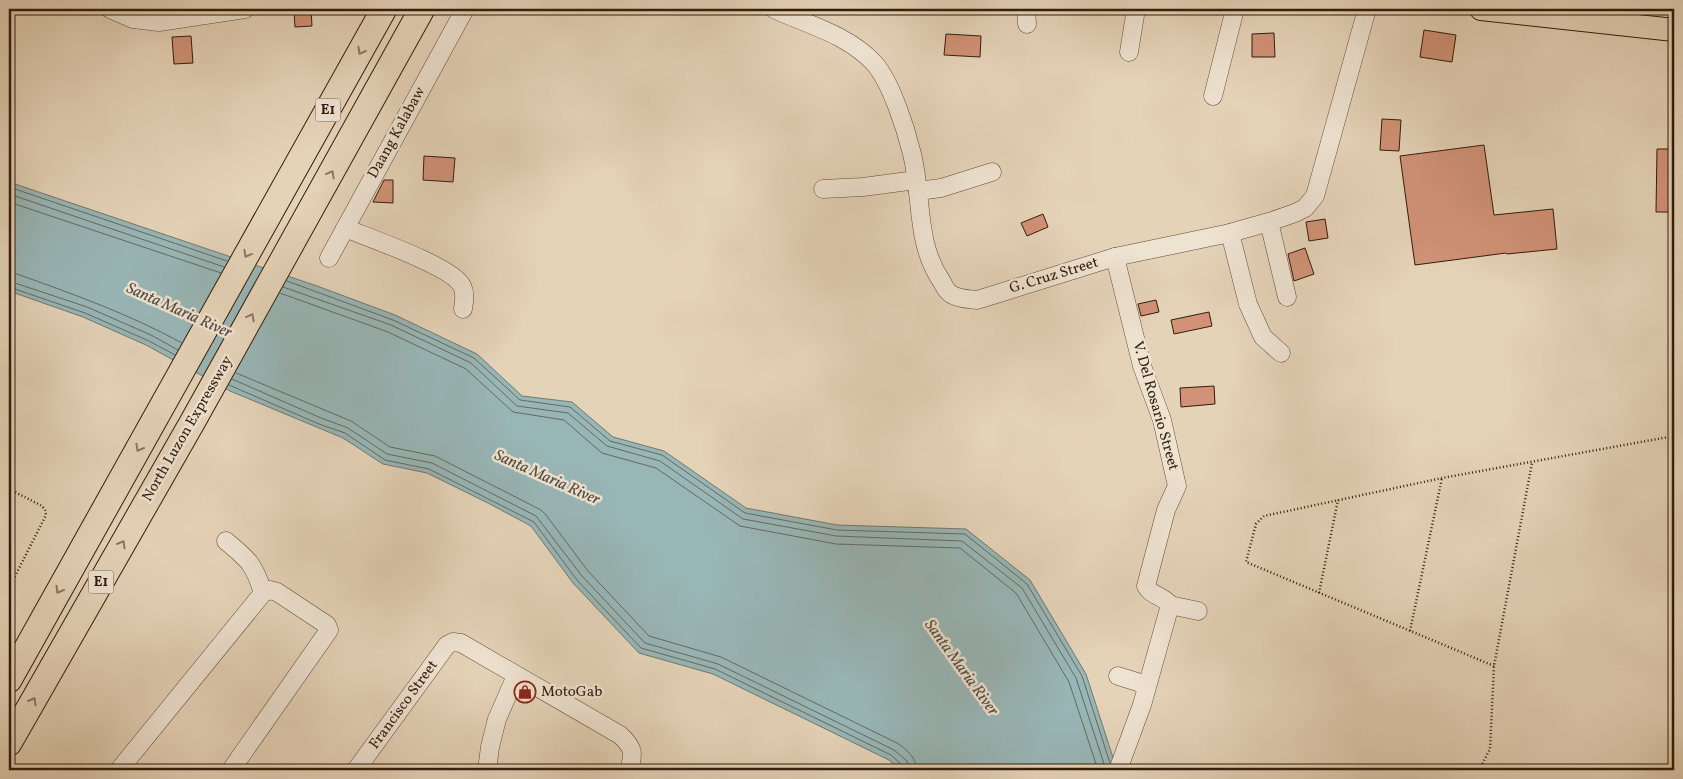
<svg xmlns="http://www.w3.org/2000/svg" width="1683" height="779" viewBox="0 0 1683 779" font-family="Vollkorn,serif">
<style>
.water{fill:#98b6b6;stroke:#6f7872}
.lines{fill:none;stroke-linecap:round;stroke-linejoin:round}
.shore{stroke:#656960;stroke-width:1}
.building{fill:#d19277;stroke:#321c0b}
.minor-casing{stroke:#5f4a36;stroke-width:19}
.major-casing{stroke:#321c0b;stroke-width:24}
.highway-casing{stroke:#321c0b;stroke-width:27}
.path{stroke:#321c0b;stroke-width:2.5;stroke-dasharray:1 2.5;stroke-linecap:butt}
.minor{stroke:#eee2d1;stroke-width:18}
.major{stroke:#e5d3b8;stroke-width:22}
.highway{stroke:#e5d3b8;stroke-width:25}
.oneway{stroke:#8c7862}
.labels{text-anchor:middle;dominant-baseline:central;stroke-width:5;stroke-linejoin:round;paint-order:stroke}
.shield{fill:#eee2d1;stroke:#6a5746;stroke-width:1}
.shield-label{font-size:14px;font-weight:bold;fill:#321c0b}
.street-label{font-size:15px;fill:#321c0b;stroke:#eee2d1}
.poi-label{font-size:15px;fill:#321c0b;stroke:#eee2d1;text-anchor:start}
.water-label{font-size:16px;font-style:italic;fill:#514a3e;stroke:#eee2d1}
</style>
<rect width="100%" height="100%" fill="#e5d3b8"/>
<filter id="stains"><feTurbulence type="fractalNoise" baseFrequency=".004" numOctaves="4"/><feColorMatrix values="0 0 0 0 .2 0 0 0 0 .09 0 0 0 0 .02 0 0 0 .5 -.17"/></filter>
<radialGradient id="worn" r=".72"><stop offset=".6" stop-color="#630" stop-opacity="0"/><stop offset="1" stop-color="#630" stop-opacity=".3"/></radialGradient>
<polygon class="water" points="9,182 317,286 395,315 477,354 522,396 572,402 613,437 664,451 746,508 837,525 966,529 1030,580 1086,674 1117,770 900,770 889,760 713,674 639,653 573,583 531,526 488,503 427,473 383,464 343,438 230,391 146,345 83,317 9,291"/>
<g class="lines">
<g class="shore">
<polyline points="9,187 227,261"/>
<polyline points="9,194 224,267"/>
<polyline points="9,202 221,273"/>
<path d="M9,273L17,274C73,294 129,314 182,343"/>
<polyline points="9,281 87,307 151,335 178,350"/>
<polyline points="287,281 393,320 474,358 520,400 570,407 610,441 662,455 745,513 837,530 965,534 1027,584 1082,676 1110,763"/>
<polyline points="9,287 85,313 149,341 175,355"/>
<polyline points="283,287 391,325 471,363 517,406 568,413 607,446 660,461 743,519 836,536 962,541 1022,588 1076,678 1106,770"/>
<polyline points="280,293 388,332 466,369 513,412 564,420 602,453 656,468 740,526 836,544 960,548 1016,593 1069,682 1098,770"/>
<path d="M236,373L351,421L390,447L435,456L541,510L546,515L588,571L649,636L721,657L897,743C907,749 916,758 917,770"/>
<polyline points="232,379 321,418 348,428 387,454 432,463 536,516 582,576 645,643 718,664 894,750 907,761 910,770"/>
<polyline points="229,385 319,424 345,433 385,460 429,469 534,522 577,580 641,648 715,669 891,755 902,765 903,770"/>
</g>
</g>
<g class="building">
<polygon points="311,9 312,26 295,27 294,10"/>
<polygon points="1424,30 1456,35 1452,62 1420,57"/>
<polygon points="1274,33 1275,57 1252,57 1252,34"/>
<polygon points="946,34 981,36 980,57 944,55"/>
<polygon points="191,36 193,63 174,64 172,37"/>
<polygon points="1382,119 1401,120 1399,151 1380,150"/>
<polygon points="1484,145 1494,215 1553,209 1557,249 1507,254 1506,253 1415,265 1400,156"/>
<polygon points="1657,149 1674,149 1674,212 1656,212"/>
<polygon points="424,156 455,158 453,182 423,180"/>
<polygon points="384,180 393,180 393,203 373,202"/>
<polygon points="1043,214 1048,227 1027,236 1021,223"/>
<polygon points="1325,219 1328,238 1309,241 1306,222"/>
<polygon points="1305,248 1314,274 1294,281 1288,254"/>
<polygon points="1156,300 1159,312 1141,316 1138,304"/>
<polygon points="1209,312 1212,326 1174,334 1171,320"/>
<polygon points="1214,386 1215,404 1181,407 1180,388"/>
</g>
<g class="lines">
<g class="minor-casing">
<g id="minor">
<polyline points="110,9 133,19 159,22 245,9"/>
<path d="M774,9C808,25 847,34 874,63C891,82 906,129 912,154C923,198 915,243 942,282C944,286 947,292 951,294C958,299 969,299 977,300L1115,257L1230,233L1269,222L1295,213L1305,208L1315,196L1367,9"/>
<polyline points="1026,9 1027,24"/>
<polyline points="1129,52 1136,9"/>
<polyline points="1213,96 1235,9"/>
<polyline points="823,189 863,187 916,180"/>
<polyline points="918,191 941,188 992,172"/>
<polyline points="1269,222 1287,297"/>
<path d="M345,228C369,238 452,266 462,286C466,294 464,301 463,309"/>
<polyline points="1230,233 1248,304 1263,337 1281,353"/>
<path d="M1115,257L1142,366L1162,420L1177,486L1166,510L1146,586C1151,596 1164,596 1170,605L1142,705L1118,770"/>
<polyline points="329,258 465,9"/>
<path d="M226,541C249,560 254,564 263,593"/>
<polyline points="1170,605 1198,611"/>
<polyline points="1118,676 1147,685"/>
<polyline points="119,770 263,593 270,590 277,592 327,625 329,630 231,770"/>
<path d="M356,770L447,645L453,642L461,643L620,735C634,748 634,753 629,770"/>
<polyline points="487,770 490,747 497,719 516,676"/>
</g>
</g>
<g class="major-casing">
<polyline id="major" points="1481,9 1674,30"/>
</g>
<g class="highway-casing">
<g id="highway">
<polyline points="9,680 384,9"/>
<polyline points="9,743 193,421 422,9"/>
</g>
</g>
<g class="path">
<polyline points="9,489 42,506 45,510 46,515 9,588"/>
<polyline points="1319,593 1338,500"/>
<polyline points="1410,631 1442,478"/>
<polyline points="1494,666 1246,562 1256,524 1264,516 1442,478 1674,436"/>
<polyline points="1479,770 1490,749 1494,666 1532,463"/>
</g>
<use href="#minor" class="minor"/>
<use href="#major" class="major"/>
<use href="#highway" class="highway"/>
</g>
<defs><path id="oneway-chevron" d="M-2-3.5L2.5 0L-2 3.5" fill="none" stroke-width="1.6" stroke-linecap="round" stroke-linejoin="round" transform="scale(1.25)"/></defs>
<g class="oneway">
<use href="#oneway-chevron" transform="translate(361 51) rotate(119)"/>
<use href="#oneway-chevron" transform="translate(331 174) rotate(-61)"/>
<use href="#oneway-chevron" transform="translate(247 254) rotate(119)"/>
<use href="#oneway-chevron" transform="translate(251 317) rotate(-61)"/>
<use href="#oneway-chevron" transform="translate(139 448) rotate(120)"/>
<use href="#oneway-chevron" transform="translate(122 544) rotate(-60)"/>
<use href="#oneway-chevron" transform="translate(59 590) rotate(119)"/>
<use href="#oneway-chevron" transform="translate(33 701) rotate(-60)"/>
</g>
<defs>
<g id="shop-ring" transform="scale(1.125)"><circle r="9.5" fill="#eee2d1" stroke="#8f2418" stroke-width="1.5"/><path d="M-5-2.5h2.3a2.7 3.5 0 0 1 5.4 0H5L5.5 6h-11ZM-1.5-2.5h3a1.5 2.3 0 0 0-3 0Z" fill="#8f2418"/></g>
</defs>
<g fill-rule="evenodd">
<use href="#shop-ring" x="525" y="692"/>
</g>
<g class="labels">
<g class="shield">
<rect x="315.5" y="98.5" width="25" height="23" rx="4"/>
<rect x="88.5" y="570.5" width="25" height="23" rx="4"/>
</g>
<g class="shield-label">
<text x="328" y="110">E1</text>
<text x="101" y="582">E1</text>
</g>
<g class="street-label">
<text transform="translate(397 133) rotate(-61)">Daang Kalabaw</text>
<text transform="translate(1054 276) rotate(-17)">G. Cruz Street</text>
<text transform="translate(1155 406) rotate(74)">V. Del Rosario Street</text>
<text transform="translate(188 429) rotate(-60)">North Luzon Expressway</text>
<text transform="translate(404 705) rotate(-54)">Francisco Street</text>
</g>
<g class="poi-label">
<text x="541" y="692">MotoGab</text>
</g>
<g class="water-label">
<text transform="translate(179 311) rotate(24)">Santa Maria River</text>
<text transform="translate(547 478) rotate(24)">Santa Maria River</text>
<text transform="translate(961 668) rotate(54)">Santa Maria River</text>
</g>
</g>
<rect width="1683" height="779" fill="none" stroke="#e5d3b8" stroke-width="30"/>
<rect x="10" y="10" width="1663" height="759" fill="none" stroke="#321c0b" stroke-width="2.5"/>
<rect x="15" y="15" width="1653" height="749" fill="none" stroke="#321c0b"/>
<rect width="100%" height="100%" filter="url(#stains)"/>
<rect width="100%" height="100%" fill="url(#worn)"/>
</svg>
